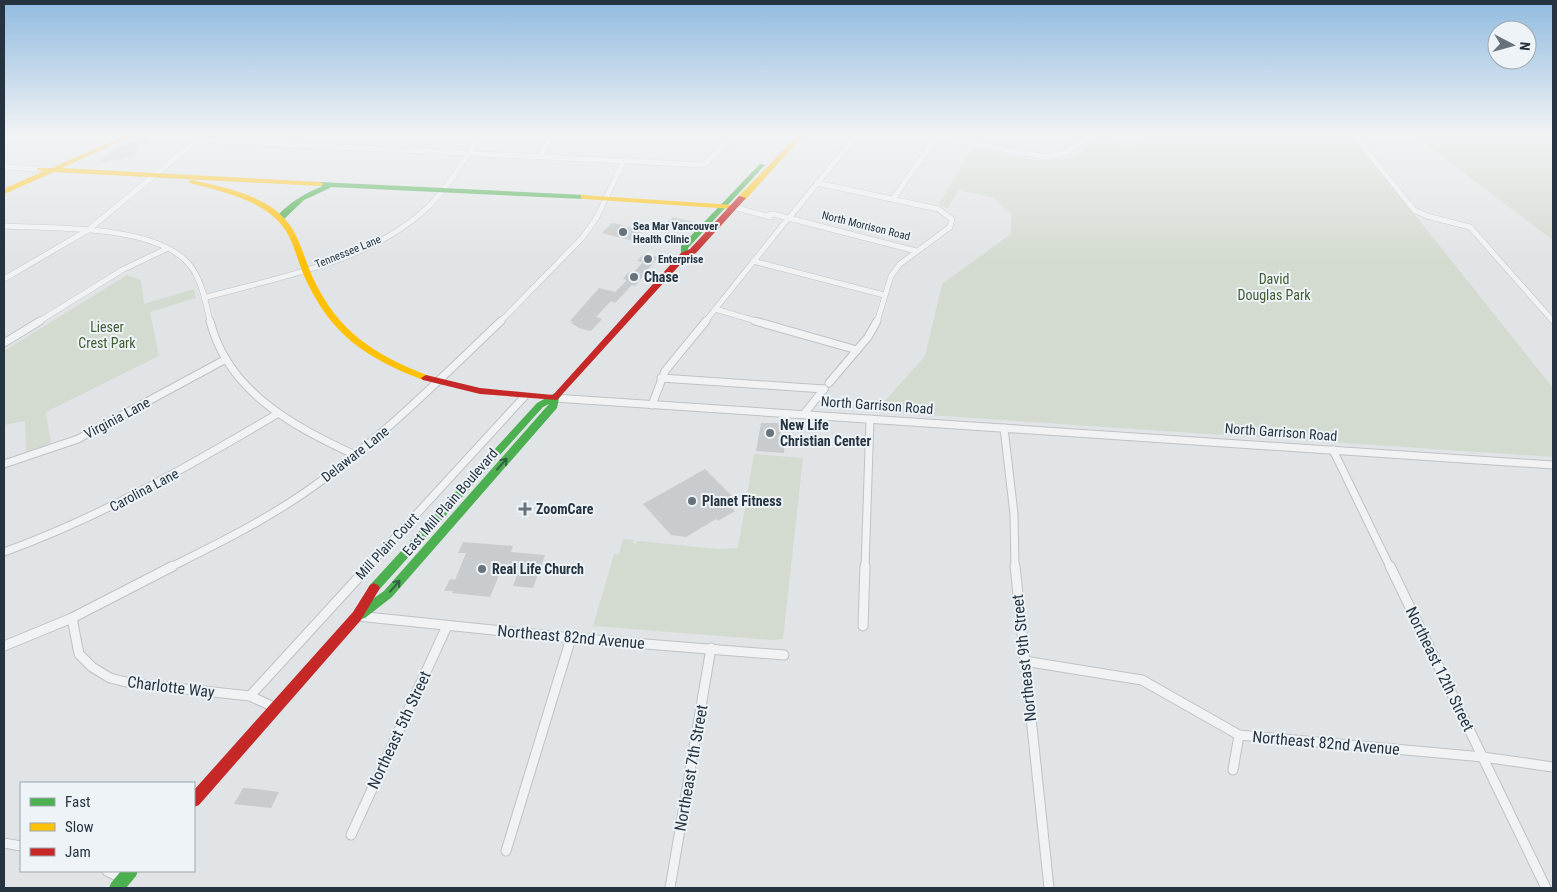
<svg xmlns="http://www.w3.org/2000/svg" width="1557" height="892" viewBox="0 0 1557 892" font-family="'Roboto Condensed',sans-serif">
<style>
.green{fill:#d3dbd0}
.building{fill:#c9ccce}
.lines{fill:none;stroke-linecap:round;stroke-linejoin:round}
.street-far2-casing{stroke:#bfc2c4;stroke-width:6}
.street-far1-casing{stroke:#bfc2c4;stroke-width:9}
.street-casing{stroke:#bfc2c4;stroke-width:11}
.street-far2{stroke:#f0f2f3;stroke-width:5}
.street-far1{stroke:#f0f2f3;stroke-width:7}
.street{stroke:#f0f2f3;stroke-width:9}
.fast{fill:#4caf50;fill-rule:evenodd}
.slow{fill:#ffc107;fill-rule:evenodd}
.jam{fill:#c62828;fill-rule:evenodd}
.oneway{stroke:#335f46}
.poi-dot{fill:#67727b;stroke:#edf3f6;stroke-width:2}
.labels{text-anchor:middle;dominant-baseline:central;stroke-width:4;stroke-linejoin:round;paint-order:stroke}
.far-poi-label{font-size:11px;font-weight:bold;fill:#263441;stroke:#edf3f6;text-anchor:start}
.far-street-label{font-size:11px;fill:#263441;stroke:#edf3f6}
.poi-label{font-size:14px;font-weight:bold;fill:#263441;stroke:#edf3f6;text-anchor:start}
.park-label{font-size:14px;fill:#425d32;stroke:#edf3f6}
.street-label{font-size:14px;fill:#263441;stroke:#edf3f6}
.near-street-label{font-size:16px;fill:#263441;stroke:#edf3f6}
</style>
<rect width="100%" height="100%" fill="#e1e4e6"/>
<g class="green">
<path d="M1150,136H1352L1553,388V457L883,412V403L925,356L942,284L1011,234V214L994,198L959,190L948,208L938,205L973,147C1004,153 1046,169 1076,155C1084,151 1090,143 1097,137L1130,147Z"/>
<polygon points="1415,136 1553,136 1553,240"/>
<polygon points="127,275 141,280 144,304 194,289 196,298 150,312 159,356 46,412 51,443 26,452 25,421 4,425 4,351"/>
<polygon points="754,454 803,458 783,639 771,640 593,626 614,554 619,554 623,539 634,540 633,544 639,541 719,549 738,548"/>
</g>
<g class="building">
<polygon points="144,136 154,140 137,147 136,156 99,163 112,150"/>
<polygon points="673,217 694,222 687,229 666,224"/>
<polygon points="612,223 643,230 633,241 602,233"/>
<polygon points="644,254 658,257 635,286 632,285 615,303 611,301 596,317 602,319 592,330 590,331 579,328 571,323 573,322 570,321 599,288 615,292 627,280 623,279 628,273 632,274 643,262 637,261"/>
<polygon points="761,423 782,423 779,442 785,442 784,453 756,451"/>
<polygon points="705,469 734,498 733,499 737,503 731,507 735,511 718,521 716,519 686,537 671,535 643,504"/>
<polygon points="463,542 513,546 511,552 545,555 533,588 513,586 519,570 506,569 504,573 500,573 490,597 452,593 453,591 444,591 450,579 455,580 466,553 458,553"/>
<polygon points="243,788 257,789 279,792 271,808 234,804"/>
</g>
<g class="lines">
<g class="street-far2-casing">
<g id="street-far2">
<polyline points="933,136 1046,157 1064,154 1089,136"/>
<polyline points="1355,136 1414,210 1427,216 1470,227 1553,321"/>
<polyline points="4,137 6,136"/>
<polyline points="198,140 704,165 734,136"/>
<polyline points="540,156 552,136"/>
<polyline points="4,167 39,169"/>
<polyline points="817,183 938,209 952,219 950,227 900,264 891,276 877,322"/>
<polyline points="893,199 937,136"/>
<polyline points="734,207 770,217"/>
<polyline points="768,215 773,214 916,251"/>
<polyline points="789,218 856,136"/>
<path d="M4,226C54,229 154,224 189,264C202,280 206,303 210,322"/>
<polyline points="753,261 884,295"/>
<polyline points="4,279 88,230 201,137"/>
<path d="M204,298C278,277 367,263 426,209C448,189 463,160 481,136"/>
<polyline points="715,309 759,322"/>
<polyline points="38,322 122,270 166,249"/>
<polyline points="500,322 583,237 597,217 624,160"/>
<polyline points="705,322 786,221"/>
</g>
</g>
<g class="street-far1-casing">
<g id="street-far1">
<path d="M210,321C228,392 293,426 355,455"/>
<polyline points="755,321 857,350"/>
<polyline points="4,343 40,321"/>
<polyline points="661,378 824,389"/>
<polyline points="829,383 868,337 877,321"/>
<polyline points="554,398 1553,465"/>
<polyline points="652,405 665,371 706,321"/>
<polyline points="804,414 824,389"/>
<polyline points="1004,428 1014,514 1015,567"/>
<polyline points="1333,450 1390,567"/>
<polyline points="4,464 78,439 226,359"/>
<path d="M4,552C101,517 189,466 277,414"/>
<path d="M171,567C217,544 264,521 307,491C378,442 439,380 501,321"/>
<polyline points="368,567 524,397"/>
<polyline points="865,567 870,419"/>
</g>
</g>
<g class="street-casing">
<g id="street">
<polyline points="1015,566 1049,888"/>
<polyline points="1390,566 1546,888"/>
<polyline points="357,616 571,638 784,655"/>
<polyline points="72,618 79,654 92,667 110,678 130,683 250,696 276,708"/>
<polyline points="863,626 865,566"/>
<polyline points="4,646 72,618 173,566"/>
<polyline points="1024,661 1142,680 1239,735 1483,757 1553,767"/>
<polyline points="250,696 369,566"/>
<polyline points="1233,770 1239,735"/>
<polyline points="351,835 447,626"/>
<polyline points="4,843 21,846"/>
<polyline points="506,851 571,638"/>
<polyline points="107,871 123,879"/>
<polyline points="670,888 711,648"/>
</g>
</g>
<use href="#street-far2" class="street-far2"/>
<use href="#street-far1" class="street-far1"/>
<use href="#street" class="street"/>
<g class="fast">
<polygon points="760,164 765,165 688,248 687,257 681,257 681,246"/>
<path d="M320,182L584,195L588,197L584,199L331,187L330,188L304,200L283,220H277V216C290,202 305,193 323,186L318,185L316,184Z"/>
<polygon points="557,392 562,395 559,398 557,408 392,597 365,618 361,619 357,618 355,614 357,610 384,591 549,404 543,407 378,591 374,593 370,591 368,588 370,585 537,403"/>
<polygon points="121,871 138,871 136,876 126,888 109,888 111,883"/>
</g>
<g class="slow">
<polygon points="124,136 131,136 62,168 320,182 324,184 320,186 54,172 4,194 4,189 44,171 37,170 37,168 52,168"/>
<polygon points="797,136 803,136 745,200 739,200 739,196"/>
<path d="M192,180C222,187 261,194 283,217C300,234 303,257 313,278C338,332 375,355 429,376L431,378L429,380H423C366,358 331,335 305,278C296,258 293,235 277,220C255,198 219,191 190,183L188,182Z"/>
<polygon points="581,195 734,205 738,207 734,209 584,199 581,199"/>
</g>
<g class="jam">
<polygon points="739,196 746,198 696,253 687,257 557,400 480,394 423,380 421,378 426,375 480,388 553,395 681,253 690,249"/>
<polygon points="374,583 378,585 380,588 361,620 199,805 194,807 194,790 353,612 370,585"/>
</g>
</g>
<defs><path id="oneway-shaft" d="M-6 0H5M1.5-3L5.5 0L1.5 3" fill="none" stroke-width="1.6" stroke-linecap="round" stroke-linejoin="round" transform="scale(1.25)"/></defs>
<g class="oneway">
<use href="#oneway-shaft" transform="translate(502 464) rotate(-49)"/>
<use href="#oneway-shaft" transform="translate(395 586) rotate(-49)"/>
</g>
<linearGradient id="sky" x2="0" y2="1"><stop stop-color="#90bbe0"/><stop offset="0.52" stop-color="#f2f3f4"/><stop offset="1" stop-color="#f2f3f4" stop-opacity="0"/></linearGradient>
<rect width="1557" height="260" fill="url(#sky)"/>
<g class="poi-dot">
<circle cx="623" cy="232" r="5"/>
<circle cx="648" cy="259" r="5"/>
<circle cx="634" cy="277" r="5"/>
<circle cx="770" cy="433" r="5"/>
<circle cx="692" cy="501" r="5"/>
<path d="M522.5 501.5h5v5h5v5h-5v5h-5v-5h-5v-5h5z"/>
<circle cx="482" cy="569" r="5"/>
</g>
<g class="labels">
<g class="far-poi-label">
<text x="633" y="226">Sea Mar Vancouver<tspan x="633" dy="13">Health Clinic</tspan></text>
<text x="658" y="259">Enterprise</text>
</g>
<g class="far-street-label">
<text transform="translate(866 226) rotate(14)">North Morrison Road</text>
<text transform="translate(348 252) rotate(-22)">Tennessee Lane</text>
</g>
<g class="poi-label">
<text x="644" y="277">Chase</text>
<text x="780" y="425">New Life<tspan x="780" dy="16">Christian Center</tspan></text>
<text x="702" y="501">Planet Fitness</text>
<text x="536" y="509">ZoomCare</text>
<text x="492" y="569">Real Life Church</text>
</g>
<g class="park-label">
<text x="1274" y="279">David<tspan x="1274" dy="16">Douglas Park</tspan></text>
<text x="107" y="327">Lieser<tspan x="107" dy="16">Crest Park</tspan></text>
</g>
<g class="street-label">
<text transform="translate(877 405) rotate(4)">North Garrison Road</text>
<text transform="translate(117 418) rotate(-28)">Virginia Lane</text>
<text transform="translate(1281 432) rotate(4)">North Garrison Road</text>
<text transform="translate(355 454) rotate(-38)">Delaware Lane</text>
<text transform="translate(144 490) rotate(-28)">Carolina Lane</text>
<text transform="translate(450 502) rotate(-49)">East Mill Plain Boulevard</text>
<text transform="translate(387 546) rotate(-47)">Mill Plain Court</text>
</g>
<g class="near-street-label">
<text transform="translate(571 637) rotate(5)">Northeast 82nd Avenue</text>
<text transform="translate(1024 658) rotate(-96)">Northeast 9th Street</text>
<text transform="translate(1440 669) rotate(64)">Northeast 12th Street</text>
<text transform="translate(171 687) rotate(7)">Charlotte Way</text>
<text transform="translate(399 730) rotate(-65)">Northeast 5th Street</text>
<text transform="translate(1326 743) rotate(5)">Northeast 82nd Avenue</text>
<text transform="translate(691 768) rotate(-80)">Northeast 7th Street</text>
</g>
</g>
<rect width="1557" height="892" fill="none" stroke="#263441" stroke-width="10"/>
<rect x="20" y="782" width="175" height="90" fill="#edf3f6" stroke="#9da7ae"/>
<rect x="30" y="798" width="25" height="8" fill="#4caf50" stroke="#9da7ae"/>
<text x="65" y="807" font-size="15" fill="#263441">Fast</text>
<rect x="30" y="823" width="25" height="8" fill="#ffc107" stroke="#9da7ae"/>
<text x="65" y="832" font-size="15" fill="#263441">Slow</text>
<rect x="30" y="848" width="25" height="8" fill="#c62828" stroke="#9da7ae"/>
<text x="65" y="857" font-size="15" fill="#263441">Jam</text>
<g transform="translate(1512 45) rotate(96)"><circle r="24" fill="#edf3f6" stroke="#9da7ae"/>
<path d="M0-4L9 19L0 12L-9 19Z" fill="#67727b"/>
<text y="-8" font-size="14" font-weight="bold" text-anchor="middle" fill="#263441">N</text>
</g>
</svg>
